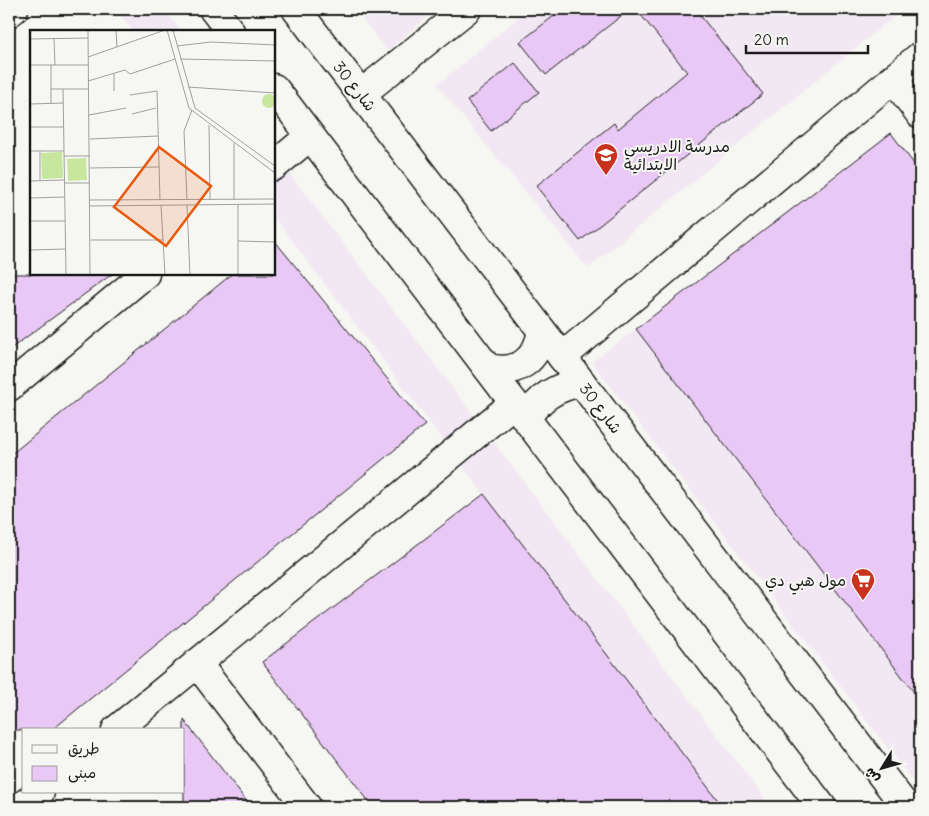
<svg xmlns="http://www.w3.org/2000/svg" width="929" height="816" viewBox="0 0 929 816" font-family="Delius,'Playpen Sans Arabic',sans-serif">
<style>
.built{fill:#f2e8f3}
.building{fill:#e9c8f5;stroke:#1c1c1c}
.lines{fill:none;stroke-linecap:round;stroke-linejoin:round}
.minor-casing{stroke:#1c1c1c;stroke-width:31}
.minor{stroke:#f6f6f2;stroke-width:28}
.labels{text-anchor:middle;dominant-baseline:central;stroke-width:4;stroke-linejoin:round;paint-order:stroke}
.street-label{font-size:16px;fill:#1c1c1c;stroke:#f6f6f2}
.poi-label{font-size:16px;fill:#1c1c1c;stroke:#f6f6f2;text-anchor:start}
.inset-road{fill:none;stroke:#9f9f9c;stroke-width:1}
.view{fill:#e8590c;fill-opacity:0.15;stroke:#e8590c;stroke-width:2.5}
.inset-edge{fill:none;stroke:#1c1c1c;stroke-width:2.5}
</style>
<rect width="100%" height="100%" fill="#f6f6f2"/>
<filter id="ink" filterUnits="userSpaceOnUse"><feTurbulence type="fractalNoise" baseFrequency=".02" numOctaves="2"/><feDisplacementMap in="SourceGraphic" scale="10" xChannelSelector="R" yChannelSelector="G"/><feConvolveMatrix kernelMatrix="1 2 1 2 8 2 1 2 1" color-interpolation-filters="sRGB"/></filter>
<g filter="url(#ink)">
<g class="built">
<polygon points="116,9 164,9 181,31 133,31"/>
<polygon points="355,9 437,9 387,51"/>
<polygon points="529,9 903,9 588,268 437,85"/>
<polygon points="274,153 771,807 722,807 274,217"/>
<polygon points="636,329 920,700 920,790 592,362"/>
</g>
<g class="building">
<polygon points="563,9 630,9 546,75 520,42"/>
<polygon points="636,9 695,9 763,94 580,241 536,186 614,123 618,129 687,72"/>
<polygon points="515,63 539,92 491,131 467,101"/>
<polygon points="891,133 920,172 920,700 636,329"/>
<polygon points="274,240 425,425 52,730 9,730 9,456 232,274 274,274"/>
<polygon points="9,274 112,274 9,350"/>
<polygon points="484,494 605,652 723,807 373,807 262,662"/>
<polygon points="184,720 251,807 184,807"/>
</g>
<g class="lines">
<g class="minor-casing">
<g id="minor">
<polyline points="213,9 230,31"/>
<polyline points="296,9 906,807"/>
<polyline points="9,13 14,9"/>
<polyline points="893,78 920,114"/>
<polyline points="274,88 822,807"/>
<polyline points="361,94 467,9"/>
<polyline points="274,166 310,136"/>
<polyline points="562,357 920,56"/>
<path d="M488,368C518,375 537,360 542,331"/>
<polyline points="9,387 145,274"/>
<path d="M526,419C539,397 557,387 581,382"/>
<polyline points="197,663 307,807"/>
<polyline points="116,730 514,403"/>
<polyline points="21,807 40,792"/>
</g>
</g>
<use href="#minor" class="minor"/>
</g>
</g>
<defs>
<g id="school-pin" transform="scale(1.25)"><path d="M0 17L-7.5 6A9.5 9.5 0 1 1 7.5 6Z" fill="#c8321e" stroke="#f6f6f2"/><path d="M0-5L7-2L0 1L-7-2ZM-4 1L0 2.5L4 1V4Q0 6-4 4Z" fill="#fff"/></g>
<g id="supermarket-pin" transform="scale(1.25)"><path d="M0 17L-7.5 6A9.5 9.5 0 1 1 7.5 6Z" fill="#c8321e" stroke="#f6f6f2"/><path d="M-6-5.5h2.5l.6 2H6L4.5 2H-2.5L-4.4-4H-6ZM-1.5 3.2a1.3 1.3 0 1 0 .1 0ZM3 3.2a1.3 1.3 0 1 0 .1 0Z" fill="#fff"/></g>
</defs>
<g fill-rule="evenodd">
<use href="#school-pin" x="606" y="155"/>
<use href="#supermarket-pin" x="863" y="580"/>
</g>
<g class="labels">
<g class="street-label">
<text transform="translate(355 86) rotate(52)">شارع 30</text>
<text transform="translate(601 408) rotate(53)">شارع 30</text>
</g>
<g class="poi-label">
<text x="624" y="146">مدرسة الادريسي<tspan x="624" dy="18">الابتدائية</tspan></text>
<text x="846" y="580" text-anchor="end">مول هبي دي</text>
</g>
</g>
<g transform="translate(30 30)">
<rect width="245" height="245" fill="#f6f6f2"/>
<path d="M232 71a7 7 0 1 1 14 0a7 7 0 1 1-14 0ZM32,122L33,148L12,149L11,123ZM56,128L57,150L38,151L37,129Z" fill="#c7e69e"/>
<path class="inset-road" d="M58,0L60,245M86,0L87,17M137,0L159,78L245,143M143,0L165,78L245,136M24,8L25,35M0,9L58,8M147,16L181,12L245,15M58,27L135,0M150,29L245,31M0,35H58M21,35V74M84,44V61M58,51L95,40L100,44L145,29M158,57L245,63M21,59H59M33,59L36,245M100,65L127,61L130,170M0,74L33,73M102,84L126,78M59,85L96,78M179,95L180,170M0,97H33M60,109L128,106M204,113V170M0,121H34M10,121V150M34,126H60M60,138L129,137M0,151L34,150M34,153H60M0,168L35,167M60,170L245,169M157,170L154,101L162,80M131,175L135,245M157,175L160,245M208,175V245M60,176L245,174M0,191H35M61,210H133M208,211L245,212M0,220L36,219"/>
<path class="view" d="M129,117L181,156L136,216L84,177Z"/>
<rect width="245" height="245" class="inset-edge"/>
</g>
<rect width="929" height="816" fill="none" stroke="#f6f6f2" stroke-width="30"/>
<rect x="15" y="15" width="899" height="786" fill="none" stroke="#1c1c1c" stroke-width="2" filter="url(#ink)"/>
<rect x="22" y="728" width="162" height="65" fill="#f6f6f2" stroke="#9f9f9c"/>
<rect x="32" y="745" width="25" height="8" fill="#f6f6f2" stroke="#9f9f9c"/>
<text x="68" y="754" font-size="15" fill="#1c1c1c">طريق</text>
<rect x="32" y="766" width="25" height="15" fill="#e9c8f5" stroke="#9f9f9c"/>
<text x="68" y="778" font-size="15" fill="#1c1c1c">مبنى</text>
<g transform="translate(882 768) rotate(233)" stroke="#f6f6f2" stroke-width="4" paint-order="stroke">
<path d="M0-4L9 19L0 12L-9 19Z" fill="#1c1c1c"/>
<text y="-8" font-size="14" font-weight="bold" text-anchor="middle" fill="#1c1c1c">ش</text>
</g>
<path d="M746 45v8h122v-8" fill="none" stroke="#1c1c1c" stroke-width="2.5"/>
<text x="754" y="45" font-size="15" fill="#1c1c1c" stroke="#f6f6f2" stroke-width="4" paint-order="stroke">20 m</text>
</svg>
